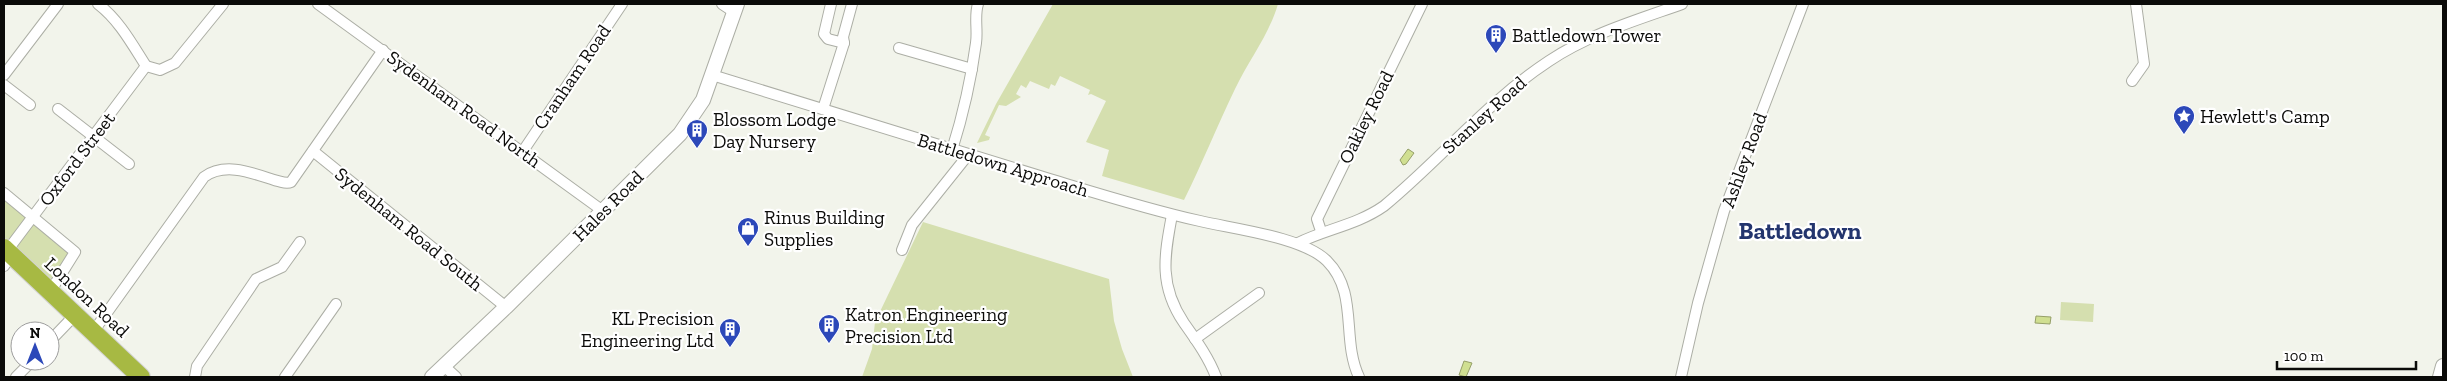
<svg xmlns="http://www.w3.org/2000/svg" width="2447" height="381" viewBox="0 0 2447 381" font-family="'Zilla Slab',serif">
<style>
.green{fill:#d5dfaf}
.water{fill:#d0df91;stroke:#959f68}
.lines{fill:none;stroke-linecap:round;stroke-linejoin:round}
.street-casing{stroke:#acaea5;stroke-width:12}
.secondary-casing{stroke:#acaea5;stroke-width:16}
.highway-casing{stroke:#d3d3d3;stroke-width:20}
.street{stroke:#fff;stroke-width:10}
.secondary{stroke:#fff;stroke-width:14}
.highway{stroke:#a7b943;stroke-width:18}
.labels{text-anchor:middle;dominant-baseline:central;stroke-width:4.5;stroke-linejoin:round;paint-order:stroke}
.poi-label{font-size:19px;fill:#0b0b09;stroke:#fff;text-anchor:start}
.street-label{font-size:19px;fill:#0b0b09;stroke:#fff}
.district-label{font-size:24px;font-weight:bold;fill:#23356e;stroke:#fff}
</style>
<rect width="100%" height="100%" fill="#f2f4eb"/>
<g class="green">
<path d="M1053,4H1278C1269,35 1249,60 1235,89C1217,126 1202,164 1184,200L1102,176L1109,150L1086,142L1106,101L1091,94L1088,95L1090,90L1060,76L1055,86L1051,84L1049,89L1030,81L1026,88L1021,85L1016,94L1021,97L1006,106L999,105L985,135L990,137L989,140L977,143L996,104Z"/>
<polygon points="4,193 75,252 50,292 4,248"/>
<polygon points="923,222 1109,279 1114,321 1122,349 1133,377 862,377 872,349 875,322"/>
<polygon points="2061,302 2094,304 2093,322 2060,320"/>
</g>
<g class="water">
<polygon points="1408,149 1414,153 1406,164 1403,165 1400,160"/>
<polygon points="2036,316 2051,317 2050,324 2035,323"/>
<polygon points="1464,361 1472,363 1466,377 1459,375"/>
</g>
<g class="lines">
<g class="street-casing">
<g id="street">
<path d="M98,4C119,20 132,44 146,66"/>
<polyline points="318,4 603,211"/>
<polyline points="722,4 734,12"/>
<polyline points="831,4 824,34 828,39 844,43"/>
<polyline points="899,48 972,69"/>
<polyline points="146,66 160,70 175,63 223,4"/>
<polyline points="4,75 58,4"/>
<path d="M712,75C821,109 930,143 1040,176C1093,192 1146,209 1200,221C1234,229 1303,237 1327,261C1359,293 1341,339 1359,377"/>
<polyline points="2132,81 2144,64 2136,4"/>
<polyline points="4,85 30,105"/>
<polyline points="58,109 129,164"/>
<polyline points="823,109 844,43 843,37 852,4"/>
<path d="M952,150C963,115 971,80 976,43C978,30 974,16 978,4"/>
<polyline points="313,151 506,307"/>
<polyline points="523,151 622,4"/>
<polyline points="4,193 75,252 50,292"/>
<path d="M1172,215C1164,257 1159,286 1184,323C1196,340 1209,358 1216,377"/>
<polyline points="1321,231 1317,219 1422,4"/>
<path d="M1298,243C1326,229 1357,225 1384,206C1440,160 1488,101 1549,61C1589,34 1637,20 1682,4"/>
<polyline points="902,250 912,225 968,155"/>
<polyline points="7,251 146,66"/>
<polyline points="4,266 11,255"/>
<path d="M93,332L204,177C234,155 278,188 291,182L383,50"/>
<polyline points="1195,339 1259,293"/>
<polyline points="50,341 75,315"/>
<polyline points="444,366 456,377"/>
<polyline points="16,377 32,361"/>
<polyline points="195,377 197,366 256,279 282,267 300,242"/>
<polyline points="285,377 336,304"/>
<polyline points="1681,377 1698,303 1724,211 1803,4"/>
</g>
</g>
<g class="secondary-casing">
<g id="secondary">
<polyline points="432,377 506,307 680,134 703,100 737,4"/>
<polyline points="2440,377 2443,366"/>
</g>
</g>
<g class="highway-casing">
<polyline id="highway" points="4,248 141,377"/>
</g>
<use href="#street" class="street"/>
<use href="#secondary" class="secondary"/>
<use href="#highway" class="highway"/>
</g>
<defs>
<g id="building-pin" transform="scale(1.125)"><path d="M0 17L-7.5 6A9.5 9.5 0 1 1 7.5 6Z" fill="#2c48b9" stroke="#fff"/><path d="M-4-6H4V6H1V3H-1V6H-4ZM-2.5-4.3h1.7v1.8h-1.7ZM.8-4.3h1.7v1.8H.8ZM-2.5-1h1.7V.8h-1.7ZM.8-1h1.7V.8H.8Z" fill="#fff"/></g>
<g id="sight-pin" transform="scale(1.125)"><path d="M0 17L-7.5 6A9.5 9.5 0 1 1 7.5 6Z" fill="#2c48b9" stroke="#fff"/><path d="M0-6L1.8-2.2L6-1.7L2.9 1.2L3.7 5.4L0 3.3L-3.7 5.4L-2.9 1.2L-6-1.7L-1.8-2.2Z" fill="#fff"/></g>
<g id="shop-pin" transform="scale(1.125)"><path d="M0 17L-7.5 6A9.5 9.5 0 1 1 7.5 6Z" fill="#2c48b9" stroke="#fff"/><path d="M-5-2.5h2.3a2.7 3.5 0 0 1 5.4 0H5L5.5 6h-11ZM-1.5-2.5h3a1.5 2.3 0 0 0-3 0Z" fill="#fff"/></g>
</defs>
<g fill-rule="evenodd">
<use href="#building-pin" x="1496" y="35"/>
<use href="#sight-pin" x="2184" y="116"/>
<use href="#building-pin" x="697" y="130"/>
<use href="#shop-pin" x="748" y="228"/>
<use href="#building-pin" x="829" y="325"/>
<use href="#building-pin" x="730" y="329"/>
</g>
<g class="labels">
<g class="poi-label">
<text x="1512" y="35">Battledown Tower</text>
<text x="2200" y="116">Hewlett's Camp</text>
<text x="713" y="119">Blossom Lodge<tspan x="713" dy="22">Day Nursery</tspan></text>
<text x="764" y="217">Rinus Building<tspan x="764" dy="22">Supplies</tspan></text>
<text x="845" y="314">Katron Engineering<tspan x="845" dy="22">Precision Ltd</tspan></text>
<text x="714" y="318" text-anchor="end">KL Precision<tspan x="714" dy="22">Engineering Ltd</tspan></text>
</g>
<g class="street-label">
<text transform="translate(572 77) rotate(-56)">Cranham Road</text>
<text transform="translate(464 109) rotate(36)">Sydenham Road North</text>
<text transform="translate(1484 115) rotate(-42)">Stanley Road</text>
<text transform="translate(1366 117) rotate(-64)">Oakley Road</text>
<text transform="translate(77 159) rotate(-53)">Oxford Street</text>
<text transform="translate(1744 160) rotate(-70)">Ashley Road</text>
<text transform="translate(1003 165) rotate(17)">Battledown Approach</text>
<text transform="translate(608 206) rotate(-45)">Hales Road</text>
<text transform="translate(409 229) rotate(39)">Sydenham Road South</text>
<text transform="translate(87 297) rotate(43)">London Road</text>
</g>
<g class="district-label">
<text x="1800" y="230">Battledown</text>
</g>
</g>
<rect width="2447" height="381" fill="none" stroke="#0b0b09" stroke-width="10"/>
<g transform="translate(35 346)"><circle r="24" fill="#ffffff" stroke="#9d9d9d"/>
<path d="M0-4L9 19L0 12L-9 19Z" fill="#2c48b9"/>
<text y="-8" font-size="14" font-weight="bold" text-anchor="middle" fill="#0b0b09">N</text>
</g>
<path d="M2277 361v8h139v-8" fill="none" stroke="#0b0b09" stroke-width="2.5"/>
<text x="2284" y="361" font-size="15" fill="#0b0b09" stroke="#ffffff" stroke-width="4" paint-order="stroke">100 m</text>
</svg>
